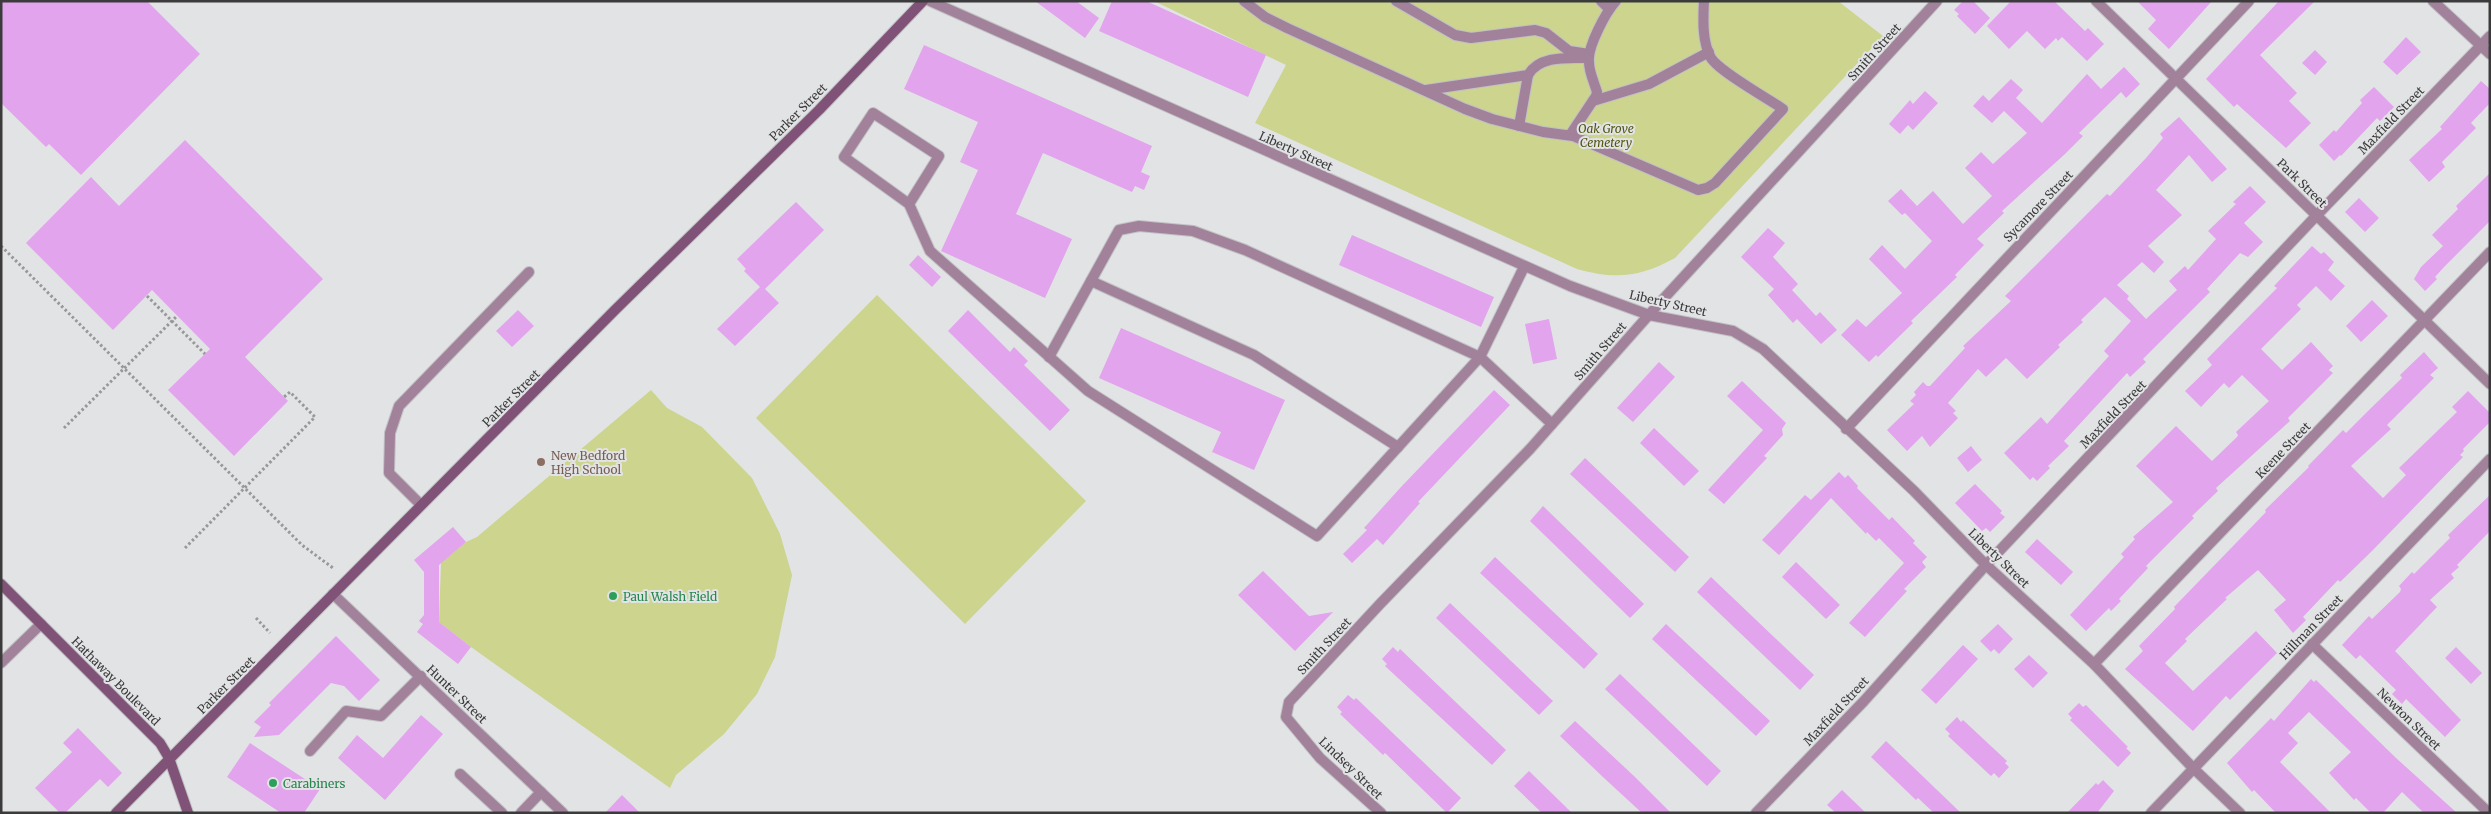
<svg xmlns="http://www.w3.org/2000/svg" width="2491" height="814" viewBox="0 0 2491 814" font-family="Merriweather,serif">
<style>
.green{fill:#ccd48e}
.building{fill:#e2a4ed}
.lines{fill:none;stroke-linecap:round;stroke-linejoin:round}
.service-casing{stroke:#c1c1c3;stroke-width:12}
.minor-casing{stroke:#c1c1c3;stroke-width:12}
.secondary-casing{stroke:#c1c1c3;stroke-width:12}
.path{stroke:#98989a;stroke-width:3;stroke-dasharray:2.5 2.5;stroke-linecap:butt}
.service{stroke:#a2819b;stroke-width:10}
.minor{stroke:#a2819b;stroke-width:10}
.secondary{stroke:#805278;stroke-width:10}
.education-dot{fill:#8d6e63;stroke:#e2e3e5;stroke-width:2}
.leisure-dot{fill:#2e9e5b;stroke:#e2e3e5;stroke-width:2}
.labels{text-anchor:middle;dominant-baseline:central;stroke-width:4;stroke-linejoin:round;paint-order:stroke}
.street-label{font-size:12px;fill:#3b3b3c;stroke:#e2e3e5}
.park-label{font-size:12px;font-style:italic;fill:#52560f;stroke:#e2e3e5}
.education-label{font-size:12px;fill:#785e54;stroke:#e2e3e5;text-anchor:start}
.leisure-label{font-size:12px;fill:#27864d;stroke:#e2e3e5;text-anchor:start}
</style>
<rect width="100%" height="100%" fill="#e2e3e5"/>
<g class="green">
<path d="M1154,1H1838L1883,36L1675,258C1640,277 1616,280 1577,269L1255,123L1286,65Z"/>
<polygon points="877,295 1086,501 965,624 756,418"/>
<polygon points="651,390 667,408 702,427 752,478 780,534 792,575 775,657 757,694 724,734 676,775 670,788 471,647 439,622 441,563 466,542 477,537"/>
</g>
<g class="building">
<polygon points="1,1 147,1 200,54 81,175 49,144 46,147 1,103"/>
<polygon points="1035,1 1076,1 1099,18 1085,38"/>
<polygon points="1112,1 1146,1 1266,55 1248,97 1099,31"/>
<polygon points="1963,1 1973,1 1990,18 1975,34 1957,16 1959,14 1954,10"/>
<polygon points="2011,1 2054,1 2085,31 2088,28 2104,44 2087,61 2062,37 2058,41 2056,38 2045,49 2027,31 2009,49 1987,26"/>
<polygon points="2137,1 2212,1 2169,49 2148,29 2156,20"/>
<polygon points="2279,1 2315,1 2260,55 2297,93 2289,101 2311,123 2286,148 2237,104 2234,107 2206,79"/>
<polygon points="2406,37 2421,52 2397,75 2383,62"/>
<polygon points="924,45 1152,146 1141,172 1150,176 1144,190 1135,186 1132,192 1043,153 1016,214 1072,239 1045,298 941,251 978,170 960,162 978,122 904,89"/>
<polygon points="2315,50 2327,62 2315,75 2302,63"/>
<polygon points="2124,67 2140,84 2126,98 2121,92 2079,133 2083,136 2065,154 2002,211 2004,213 1977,239 1984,245 1955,275 1957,277 1911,321 1913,323 1878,357 1876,355 1869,362 1841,335 1857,319 1866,327 1902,293 1869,259 1882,245 1905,269 1932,241 1905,213 1902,215 1888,201 1901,189 1917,206 1933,191 1963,224 1992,196 1965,168 1981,152 1993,164 2027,133 2004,111 1992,123 1973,106 1983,95 1989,101 2011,79 2023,90 2016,98 2042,123 2087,74 2101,89"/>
<polygon points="2481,81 2490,89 2490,103 2471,123 2476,128 2442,162 2445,167 2429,182 2409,160 2442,129 2440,127"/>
<polygon points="2374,87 2394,107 2380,121 2377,118 2341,156 2340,155 2334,161 2319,145 2334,130 2336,132 2362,103 2360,100"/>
<polygon points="1925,91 1938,103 1913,130 1908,125 1900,134 1889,124 1910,100 1913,104"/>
<polygon points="2179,117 2227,169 2212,182 2189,155 2156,190 2182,215 2148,246 2164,262 2154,273 2142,262 2117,285 2129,296 2127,299 2146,319 2177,290 2169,281 2185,266 2188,270 2216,239 2208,231 2236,204 2233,202 2250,186 2266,202 2244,223 2263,242 2248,257 2240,253 2207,289 2210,292 2143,359 2146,362 2130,377 2127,373 2064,441 2069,446 2048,466 2050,468 2037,481 2033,477 2030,480 2004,453 2041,417 2047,424 2109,356 2104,351 2131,321 2105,297 2081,320 2083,322 2058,345 2060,347 2027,379 2006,358 1986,377 1978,369 1948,403 1956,411 1953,413 1958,418 1930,447 1922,436 1907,451 1887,430 1914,404 1910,401 1916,395 1914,392 1923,382 1927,386 1930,386 1965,348 1963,346 2011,301 2005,296 2107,194 2110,196 2146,158 2163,138 2160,134"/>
<polygon points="185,140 323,279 245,357 288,401 234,456 168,390 210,349 152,290 113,330 26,243 91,177 119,206"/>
<polygon points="2490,173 2490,221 2445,266 2435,277 2437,279 2425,291 2414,279 2421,267 2443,246 2432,235 2458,209 2456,206"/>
<polygon points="2359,198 2379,218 2365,232 2345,212"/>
<polygon points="796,202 824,230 765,289 779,303 735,346 717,329 760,287 744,271 746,269 737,259"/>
<polygon points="1768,228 1785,243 1773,257 1798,284 1792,290 1816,316 1820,312 1837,330 1821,344 1797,319 1793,323 1768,295 1774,289 1741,257"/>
<polygon points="1352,235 1494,297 1481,327 1339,265"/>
<polygon points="2312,246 2321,254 2324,252 2334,262 2328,270 2345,286 2331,301 2316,286 2297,305 2301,309 2261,349 2282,370 2311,342 2333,366 2329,370 2333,373 2288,418 2290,421 2216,488 2218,491 2192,516 2194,518 2146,566 2148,568 2119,599 2121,601 2111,611 2109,608 2086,631 2070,615 2124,557 2121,554 2135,539 2133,537 2173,502 2136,466 2176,426 2212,461 2237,437 2238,435 2236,432 2269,401 2242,375 2229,388 2224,383 2201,407 2185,391 2212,365 2207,359 2277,288 2274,286"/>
<polygon points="918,255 941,277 932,287 909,265"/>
<polygon points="2372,300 2388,316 2361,342 2346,326"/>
<polygon points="518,310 534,326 512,347 496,331"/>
<polygon points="968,310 1010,352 1014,347 1028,361 1024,365 1070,410 1050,431 948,331"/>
<polygon points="1549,319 1557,359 1533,364 1525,324"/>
<polygon points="1121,328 1285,400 1254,470 1212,452 1221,432 1099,378"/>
<polygon points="2424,352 2438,368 2430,375 2434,378 2387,425 2391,429 2351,466 2383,498 2406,475 2399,468 2457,412 2452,407 2468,391 2490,413 2490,422 2463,449 2464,451 2460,455 2463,457 2372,551 2340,582 2338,580 2303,617 2306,620 2293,633 2274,610 2286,600 2258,570 2225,598 2227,599 2185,639 2187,641 2165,663 2193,691 2256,631 2277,653 2230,700 2226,696 2193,731 2125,669 2143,651 2139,646 2175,609 2174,607 2266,512 2265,510 2309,467 2308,466 2343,430 2346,433 2370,409 2402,378 2400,375"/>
<polygon points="1659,362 1675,377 1633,422 1617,408"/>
<polygon points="1742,381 1786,423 1782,429 1783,435 1764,456 1767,458 1724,504 1708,490 1763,430 1727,396"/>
<polygon points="1494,390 1510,405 1418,502 1420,503 1383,545 1377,539 1352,563 1343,554 1367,530 1364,528 1401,487"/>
<polygon points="1654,428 1699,471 1684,486 1640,443"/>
<polygon points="1971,446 1982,460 1968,472 1957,458"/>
<polygon points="1585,458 1689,557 1675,572 1570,474"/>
<polygon points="1839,472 1845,478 1848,475 1858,486 1857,488 1889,520 1892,517 1915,541 1913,543 1927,557 1922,562 1926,567 1904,589 1907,591 1865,637 1849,623 1904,563 1879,538 1876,541 1867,532 1866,534 1831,498 1779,555 1762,540 1805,495 1811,500"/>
<polygon points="1975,484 2002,511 2000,513 2005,517 1990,532 1986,528 1982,531 1955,503"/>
<polygon points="2490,495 2490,531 2457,565 2459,567 2451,574 2454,578 2430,600 2437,607 2395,651 2461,720 2445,737 2406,699 2402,704 2392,694 2396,690 2360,655 2356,659 2342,645 2369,616 2372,619 2400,592 2401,589 2399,586 2412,572 2414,574 2450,538 2448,535"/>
<polygon points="1543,506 1644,604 1630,618 1530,521"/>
<polygon points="453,527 466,542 439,565 439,622 471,647 458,664 417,632 423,624 419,621 424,615 424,572 414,560"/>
<polygon points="2037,539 2073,572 2061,585 2025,552"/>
<polygon points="1495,557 1598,654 1584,669 1480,573"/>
<polygon points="1796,562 1840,605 1826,619 1782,577"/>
<polygon points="1263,571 1309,616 1333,612 1295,651 1238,595"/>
<polygon points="1711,577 1814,675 1800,690 1697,592"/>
<polygon points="1450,603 1553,701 1539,715 1436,618"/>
<polygon points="1666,624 1770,721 1756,736 1652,639"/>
<polygon points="1998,624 2013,639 1999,654 1994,649 1991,652 1980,641"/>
<polygon points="336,636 380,680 359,701 344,686 331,683 279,735 254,737 261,727 254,722 271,705 269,703"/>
<polygon points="1963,645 1978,659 1936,704 1921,690"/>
<polygon points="1393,647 1398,652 1400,649 1506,750 1492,765 1385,666 1387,664 1382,659"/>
<polygon points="2456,647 2482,673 2471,684 2445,658"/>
<polygon points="2029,655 2048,673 2033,688 2014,669"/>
<polygon points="1620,674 1721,771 1707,786 1605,689"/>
<polygon points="2311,679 2314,682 2316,680 2396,758 2457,813 2424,813 2402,792 2383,813 2371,813 2356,798 2354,800 2329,773 2351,752 2309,712 2288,733 2298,743 2280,762 2331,813 2276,813 2254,790 2252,792 2227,763 2271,718 2274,721"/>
<polygon points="1348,695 1354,700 1356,698 1461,798 1447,813 1385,753 1383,755 1340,714 1342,712 1337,707"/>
<polygon points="2079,703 2083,707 2086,705 2128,747 2126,748 2131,753 2118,767 2070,720 2072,718 2068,714"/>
<polygon points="421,715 443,734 385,800 338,758 357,735 383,758"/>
<polygon points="1957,717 1961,722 1963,720 2007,761 2005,763 2009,767 1999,778 1994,773 1991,776 1948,736 1950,734 1945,729"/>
<polygon points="1575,721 1635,777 1671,813 1642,813 1604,778 1560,736"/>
<polygon points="78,728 122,773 108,787 100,779 65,813 60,813 35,788 72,752 63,743"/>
<polygon points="1886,741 1961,813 1934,813 1918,798 1916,800 1871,757"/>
<polygon points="250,743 320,789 304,813 281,813 227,777"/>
<polygon points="1529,771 1572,813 1542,813 1514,786"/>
<polygon points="2103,780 2114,791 2097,813 2067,813 2096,783 2098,785"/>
<polygon points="1842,790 1866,813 1836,813 1827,805"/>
<polygon points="622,795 640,813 605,813"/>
</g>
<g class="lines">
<g class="service-casing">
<g id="service">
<path d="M1244,1L1265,17L1287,28L1465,109L1492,119L1543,132L1573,136L1698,190L1707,188L1715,183L1783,109C1767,98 1720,72 1711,58C1702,42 1703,19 1704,1"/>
<polyline points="1396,1 1455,35 1471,38 1535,30 1546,33 1569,51 1589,54"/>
<polyline points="1601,1 1609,9"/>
<path d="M1426,90L1528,75C1539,56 1565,58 1584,58"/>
<polyline points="1593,101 1649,84 1709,52"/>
<polyline points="1519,126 1528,75"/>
<path d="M1570,135L1596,96L1597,92C1594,82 1589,72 1589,62C1587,47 1606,12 1616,1"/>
<polyline points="909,204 844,157 873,113 939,156 909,204 930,251 1088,391 1317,536 1480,357 1552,424"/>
<polyline points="1091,281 1254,355 1398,447"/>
<polyline points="1049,357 1119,230 1139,226 1193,231 1245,250 1480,357 1524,267"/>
<polyline points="421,505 389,473 390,433 399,406 529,272"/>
<polyline points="310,751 346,711 381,716 421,676"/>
<polyline points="460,774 502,813"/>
<polyline points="521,813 541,792"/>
</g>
</g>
<g class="minor-casing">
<g id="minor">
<polyline points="930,1 1570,286 1649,315 1733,331 1763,349 1914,491 1986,565 2094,664 2193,768 2240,813"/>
<polyline points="2096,1 2490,384"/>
<polyline points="2433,1 2490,54"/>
<polyline points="1846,429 2249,1"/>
<polyline points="333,594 563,813"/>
<polyline points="2312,644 2489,813"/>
<polyline points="1,663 41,624"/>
<polyline points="2094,664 2490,252"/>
<polyline points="1381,813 1320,758 1286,717 1289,702 1380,604 1530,449 1655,308 1937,1"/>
<polyline points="1756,813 1864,701 1986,565 2317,215 2490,36"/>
<polyline points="2151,813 2490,459"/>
</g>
</g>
<g class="secondary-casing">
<g id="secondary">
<polyline points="1,584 160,743 169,758 188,813"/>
<polyline points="116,813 616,309 819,110 923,1"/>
</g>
</g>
<g class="path">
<polyline points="1,246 302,545 333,568"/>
<polyline points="147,296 205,354"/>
<polyline points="64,428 177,316"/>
<polyline points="185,548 315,417 290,392 284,397"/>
<polyline points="256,618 270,633"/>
</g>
<use href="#service" class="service"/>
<use href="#minor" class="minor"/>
<use href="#secondary" class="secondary"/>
</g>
<circle class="education-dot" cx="541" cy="462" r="5"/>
<g class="leisure-dot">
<circle cx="613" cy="596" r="5"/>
<circle cx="273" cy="783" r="5"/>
</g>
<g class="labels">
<g class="street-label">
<text transform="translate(1874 52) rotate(-48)">Smith Street</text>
<text transform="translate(798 112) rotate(-45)">Parker Street</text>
<text transform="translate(2391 120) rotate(-46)">Maxfield Street</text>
<text transform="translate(1296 151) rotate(24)">Liberty Street</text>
<text transform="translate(2302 183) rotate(44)">Park Street</text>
<text transform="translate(2038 206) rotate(-46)">Sycamore Street</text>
<text transform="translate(1668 303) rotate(13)">Liberty Street</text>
<text transform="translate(1600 351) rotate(-49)">Smith Street</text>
<text transform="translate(511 398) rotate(-45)">Parker Street</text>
<text transform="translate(2113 414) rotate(-46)">Maxfield Street</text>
<text transform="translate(2283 450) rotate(-46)">Keene Street</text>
<text transform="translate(1999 558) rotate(44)">Liberty Street</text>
<text transform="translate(2311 627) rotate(-46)">Hillman Street</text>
<text transform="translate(1324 646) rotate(-47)">Smith Street</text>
<text transform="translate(116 681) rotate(45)">Hathaway Boulevard</text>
<text transform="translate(226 685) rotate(-45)">Parker Street</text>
<text transform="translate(457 694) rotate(44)">Hunter Street</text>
<text transform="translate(1836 711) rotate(-47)">Maxfield Street</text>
<text transform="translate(2409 719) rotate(44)">Newton Street</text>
<text transform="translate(1351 768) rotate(44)">Lindsey Street</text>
</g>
<g class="park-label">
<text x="1606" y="128">Oak Grove<tspan x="1606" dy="14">Cemetery</tspan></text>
</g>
<g class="education-label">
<text x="551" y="455">New Bedford<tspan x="551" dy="14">High School</tspan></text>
</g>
<g class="leisure-label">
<text x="623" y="596">Paul Walsh Field</text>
<text x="283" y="783">Carabiners</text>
</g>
</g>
<rect width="2491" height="814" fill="none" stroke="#3b3b3c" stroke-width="5"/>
</svg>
